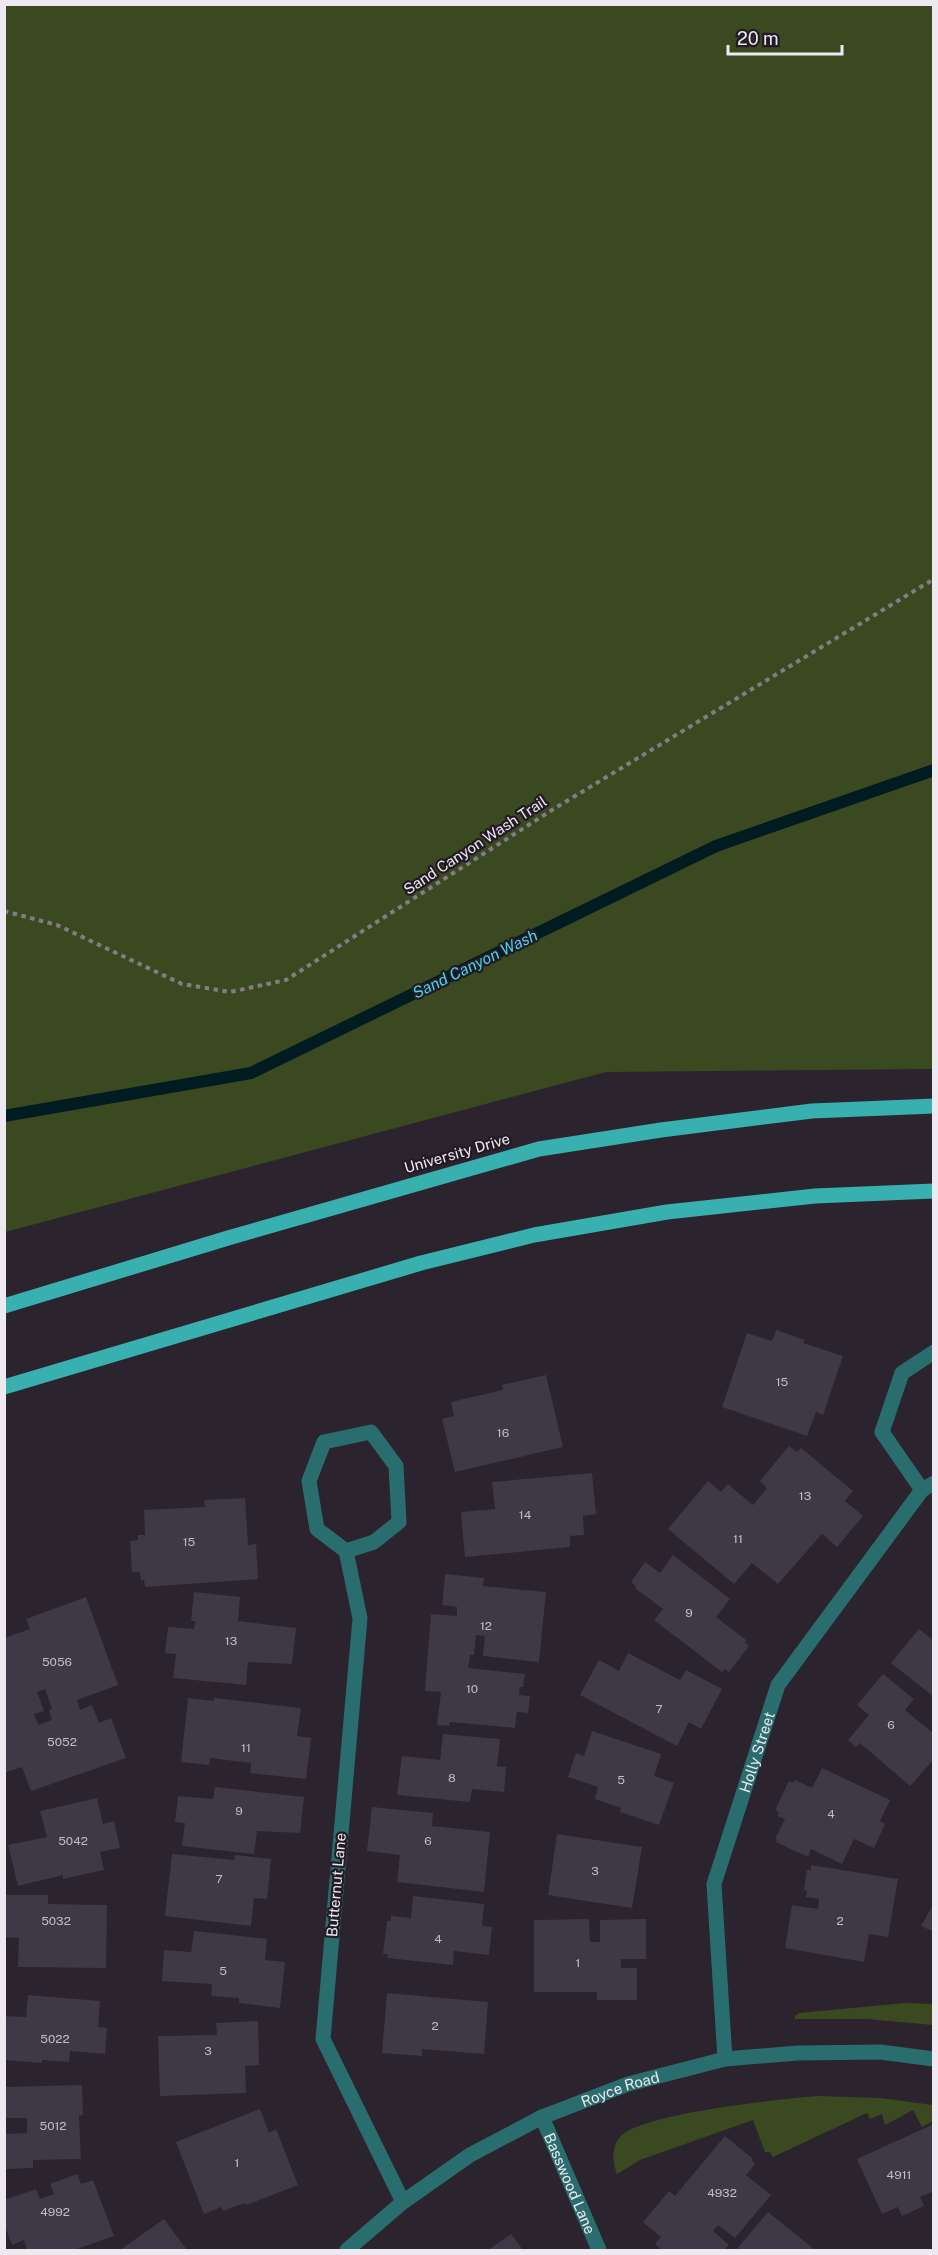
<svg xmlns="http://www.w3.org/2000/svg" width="938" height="2255" viewBox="0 0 938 2255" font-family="'Public Sans',sans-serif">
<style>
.green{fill:#3b4920}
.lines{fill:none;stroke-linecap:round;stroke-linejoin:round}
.stream{stroke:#001c21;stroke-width:12}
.building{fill:#3e3946;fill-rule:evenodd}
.path{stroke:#837c86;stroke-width:4;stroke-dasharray:4.5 4.5;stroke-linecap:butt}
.minor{stroke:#296d6e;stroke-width:15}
.tertiary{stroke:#296d6e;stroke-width:15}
.primary{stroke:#39b0b0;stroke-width:15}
.labels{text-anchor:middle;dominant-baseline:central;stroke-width:4.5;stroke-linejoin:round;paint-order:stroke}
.number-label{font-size:12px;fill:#c2bcc6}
.street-label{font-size:15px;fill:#eee8f0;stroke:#221a25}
.water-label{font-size:16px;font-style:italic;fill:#46d5e8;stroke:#221a25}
</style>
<rect width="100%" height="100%" fill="#2b232e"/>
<g class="green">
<polygon points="4,5 933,5 933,1069 606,1072 5,1232"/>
<polygon points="905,2003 933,2004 933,2025 867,2019 795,2019 795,2016 799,2013"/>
<path d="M817,2096L880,2098L933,2105V2121L922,2127L913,2110L885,2125L882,2114L870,2119L867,2113L773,2157L770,2152H765L753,2120L640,2160L617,2174C612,2161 611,2145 622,2135C647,2113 780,2099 817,2096Z"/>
</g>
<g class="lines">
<polyline class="stream" points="4,1116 251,1073 716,846 934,770"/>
</g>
<g class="building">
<polygon points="776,1330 805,1340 803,1343 843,1356 823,1415 816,1412 807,1436 722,1407 747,1333 772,1341"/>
<polygon points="546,1375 563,1447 455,1472 442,1419 454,1416 451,1402 503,1390 502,1385"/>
<polygon points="789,1446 797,1452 801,1448 853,1491 845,1501 863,1516 837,1547 822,1534 778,1584 752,1563 734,1584 668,1529 708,1481 721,1492 728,1484 753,1505 767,1488 760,1481"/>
<polygon points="592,1473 596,1514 583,1516 584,1535 570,1536 570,1547 465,1557 461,1512 495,1509 492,1482"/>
<polygon points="245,1498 248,1545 256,1544 258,1579 145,1587 144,1580 141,1581 140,1572 132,1572 130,1541 138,1540 138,1535 145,1535 144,1510 205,1507 204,1500"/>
<polygon points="673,1555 730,1599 716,1617 746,1640 745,1643 749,1646 729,1672 725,1669 722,1672 654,1620 663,1609 635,1588 636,1586 631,1582 645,1562 660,1573"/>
<polygon points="445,1574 484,1578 483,1586 546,1592 539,1662 483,1656 485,1636 476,1635 474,1655 470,1655 468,1668 525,1674 523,1687 520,1687 519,1695 530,1696 528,1713 517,1712 515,1728 450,1722 449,1726 437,1725 441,1692 425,1691 431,1614 457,1616 457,1607 442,1605"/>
<polygon points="194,1592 240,1597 238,1621 296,1628 292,1664 248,1662 246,1685 173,1678 176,1654 165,1653 168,1627 194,1629 195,1621 191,1621"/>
<path d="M86,1597L118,1685L77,1700L80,1710L92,1705L99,1723L111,1718L126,1758L31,1791L22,1767L4,1773V1638L30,1629L26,1619ZM45,1689L52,1709L49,1710L52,1720L38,1725L34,1714L44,1711L37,1692Z"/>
<polygon points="919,1629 934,1641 934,1697 891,1663"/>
<polygon points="628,1653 680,1680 686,1670 722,1689 701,1729 689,1722 677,1746 580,1695 599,1660 619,1671"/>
<polygon points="883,1674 914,1699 905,1710 934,1734 934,1759 910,1786 860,1743 856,1747 848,1740 869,1715 857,1705"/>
<polygon points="188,1698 214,1701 214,1698 301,1708 297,1736 311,1738 306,1779 250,1773 251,1763 210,1758 209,1765 181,1762"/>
<polygon points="592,1731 661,1754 654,1776 674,1783 659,1825 620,1812 621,1808 595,1799 598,1787 568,1777 576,1753 584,1756"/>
<polygon points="443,1734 500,1739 497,1766 506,1767 504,1792 472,1789 470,1802 397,1795 402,1756 440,1760"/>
<polygon points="822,1768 890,1800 880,1821 885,1824 874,1848 854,1839 842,1864 811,1849 808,1857 776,1842 777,1840 775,1839 785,1819 777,1816 779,1812 775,1810 789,1781 793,1783 795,1780 812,1788"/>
<polygon points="215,1787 304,1797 300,1833 257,1831 254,1854 182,1846 185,1823 175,1822 178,1796 213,1799"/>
<polygon points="97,1798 103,1824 114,1821 120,1848 100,1852 104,1870 63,1879 63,1875 18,1886 8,1845 47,1837 40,1811"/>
<polygon points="372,1807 433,1813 432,1826 490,1832 484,1892 397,1882 400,1855 367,1851"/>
<polygon points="557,1834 642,1847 632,1908 548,1895"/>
<polygon points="172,1854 234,1860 235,1855 271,1859 267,1899 254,1898 251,1926 165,1916"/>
<polygon points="811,1865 898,1879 888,1937 869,1934 864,1962 785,1948 792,1905 818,1909 819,1899 806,1897 807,1891 804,1890 807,1870 811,1870"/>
<polygon points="5,1895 48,1895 48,1904 107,1905 106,1968 18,1967 19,1938 5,1937"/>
<polygon points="413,1896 484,1904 482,1926 492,1927 489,1955 454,1951 453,1965 387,1958 388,1954 383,1954 387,1921 391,1921 391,1916 411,1918"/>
<polygon points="934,1903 934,1932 921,1926"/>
<polygon points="589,1919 590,1942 600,1942 600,1920 646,1919 646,1959 621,1959 621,1968 637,1968 637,2000 597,2000 597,1992 534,1992 534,1920"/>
<polygon points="194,1931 267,1939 265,1960 285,1962 280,2008 239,2003 239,1998 211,1996 212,1984 162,1981 164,1950 191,1952"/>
<polygon points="387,1993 488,2002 484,2054 422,2049 422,2056 382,2053"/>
<polygon points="28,1995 100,2001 98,2027 107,2028 105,2054 70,2051 69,2062 42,2060 42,2063 4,2060 4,2016 26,2017"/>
<polygon points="258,2021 259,2065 245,2066 246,2093 160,2096 158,2036 217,2035 216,2023"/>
<polygon points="82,2085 83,2115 79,2116 81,2159 33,2160 33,2168 4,2169 4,2134 27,2133 27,2118 4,2118 4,2087"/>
<polygon points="260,2109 269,2133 276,2129 298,2185 246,2205 245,2203 223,2211 221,2207 204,2214 176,2142"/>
<polygon points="934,2124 934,2191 920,2197 924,2206 902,2216 898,2207 882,2214 857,2159"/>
<polygon points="725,2136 753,2159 752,2161 755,2164 746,2175 771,2195 735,2238 718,2225 713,2231 729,2245 724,2250 662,2250 655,2244 661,2237 643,2222 669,2191 675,2196"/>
<polygon points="77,2174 81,2184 93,2180 114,2236 74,2250 27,2250 24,2240 12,2245 4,2224 4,2200 36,2189 40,2199 54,2194 50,2184"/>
<polygon points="768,2212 815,2250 736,2250"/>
<polygon points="164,2219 187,2250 120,2250"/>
<polygon points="511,2234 523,2250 488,2250"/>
</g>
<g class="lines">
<polyline class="path" points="4,911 57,925 182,984 230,992 286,980 552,810 934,579"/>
<g class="minor">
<polyline points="922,1490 882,1432 902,1373 934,1352"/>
<polyline points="346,1551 374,1542 399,1522 396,1466 371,1432 324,1442 309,1481 317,1529 346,1551 360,1618 323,2039 403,2202"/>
<path id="s1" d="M725,2059L714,1884L778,1685L922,1490L934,1483"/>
<path id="s2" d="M542,2117L599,2250"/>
</g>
<path class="tertiary" id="s3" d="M347,2250L403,2202L470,2155L542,2117L628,2084L725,2059L798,2053L880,2052L934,2059"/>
<g class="primary">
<polyline points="4,1306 228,1238 539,1149 661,1130 812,1111 934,1106"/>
<polyline points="4,1387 421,1263 534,1235 667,1212 815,1196 934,1191"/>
</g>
</g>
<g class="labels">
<g class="number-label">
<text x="782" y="1382">15</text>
<text x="503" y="1433">16</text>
<text x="805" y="1496">13</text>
<text x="525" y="1515">14</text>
<text x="738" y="1539">11</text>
<text x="189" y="1542">15</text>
<text x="689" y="1613">9</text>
<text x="486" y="1626">12</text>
<text x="231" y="1641">13</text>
<text x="57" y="1662">5056</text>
<text x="472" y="1689">10</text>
<text x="659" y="1709">7</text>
<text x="891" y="1725">6</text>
<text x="62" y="1742">5052</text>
<text x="246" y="1748">11</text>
<text x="452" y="1778">8</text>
<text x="621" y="1780">5</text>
<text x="239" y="1811">9</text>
<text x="831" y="1814">4</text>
<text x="73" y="1841">5042</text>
<text x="428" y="1841">6</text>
<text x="595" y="1871">3</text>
<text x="219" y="1879">7</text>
<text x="56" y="1921">5032</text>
<text x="840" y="1921">2</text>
<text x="438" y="1939">4</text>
<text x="578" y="1963">1</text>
<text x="223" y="1971">5</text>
<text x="435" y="2026">2</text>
<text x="55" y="2039">5022</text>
<text x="208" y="2051">3</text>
<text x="53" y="2126">5012</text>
<text x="237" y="2163">1</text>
<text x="899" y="2175">4911</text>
<text x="722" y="2193">4932</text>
<text x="55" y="2212">4992</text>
</g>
<g class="street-label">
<text transform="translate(475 845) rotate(-33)">Sand Canyon Wash Trail</text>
<text transform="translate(457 1153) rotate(-16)">University Drive</text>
<text stroke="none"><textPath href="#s1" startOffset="314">Holly Street</textPath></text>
<text transform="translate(336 1885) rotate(-85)">Butternut Lane</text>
<text stroke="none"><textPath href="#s3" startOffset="320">Royce Road</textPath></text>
<text stroke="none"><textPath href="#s2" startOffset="72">Basswood Lane</textPath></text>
</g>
<g class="water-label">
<text transform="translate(475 964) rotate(-26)">Sand Canyon Wash</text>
</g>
</g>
<rect width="938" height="2255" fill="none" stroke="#eee8f0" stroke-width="12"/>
<path d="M728 45v9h114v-9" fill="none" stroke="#eee8f0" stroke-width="3"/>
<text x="737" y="45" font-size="18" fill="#eee8f0" stroke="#221a25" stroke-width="4.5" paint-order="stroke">20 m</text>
</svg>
